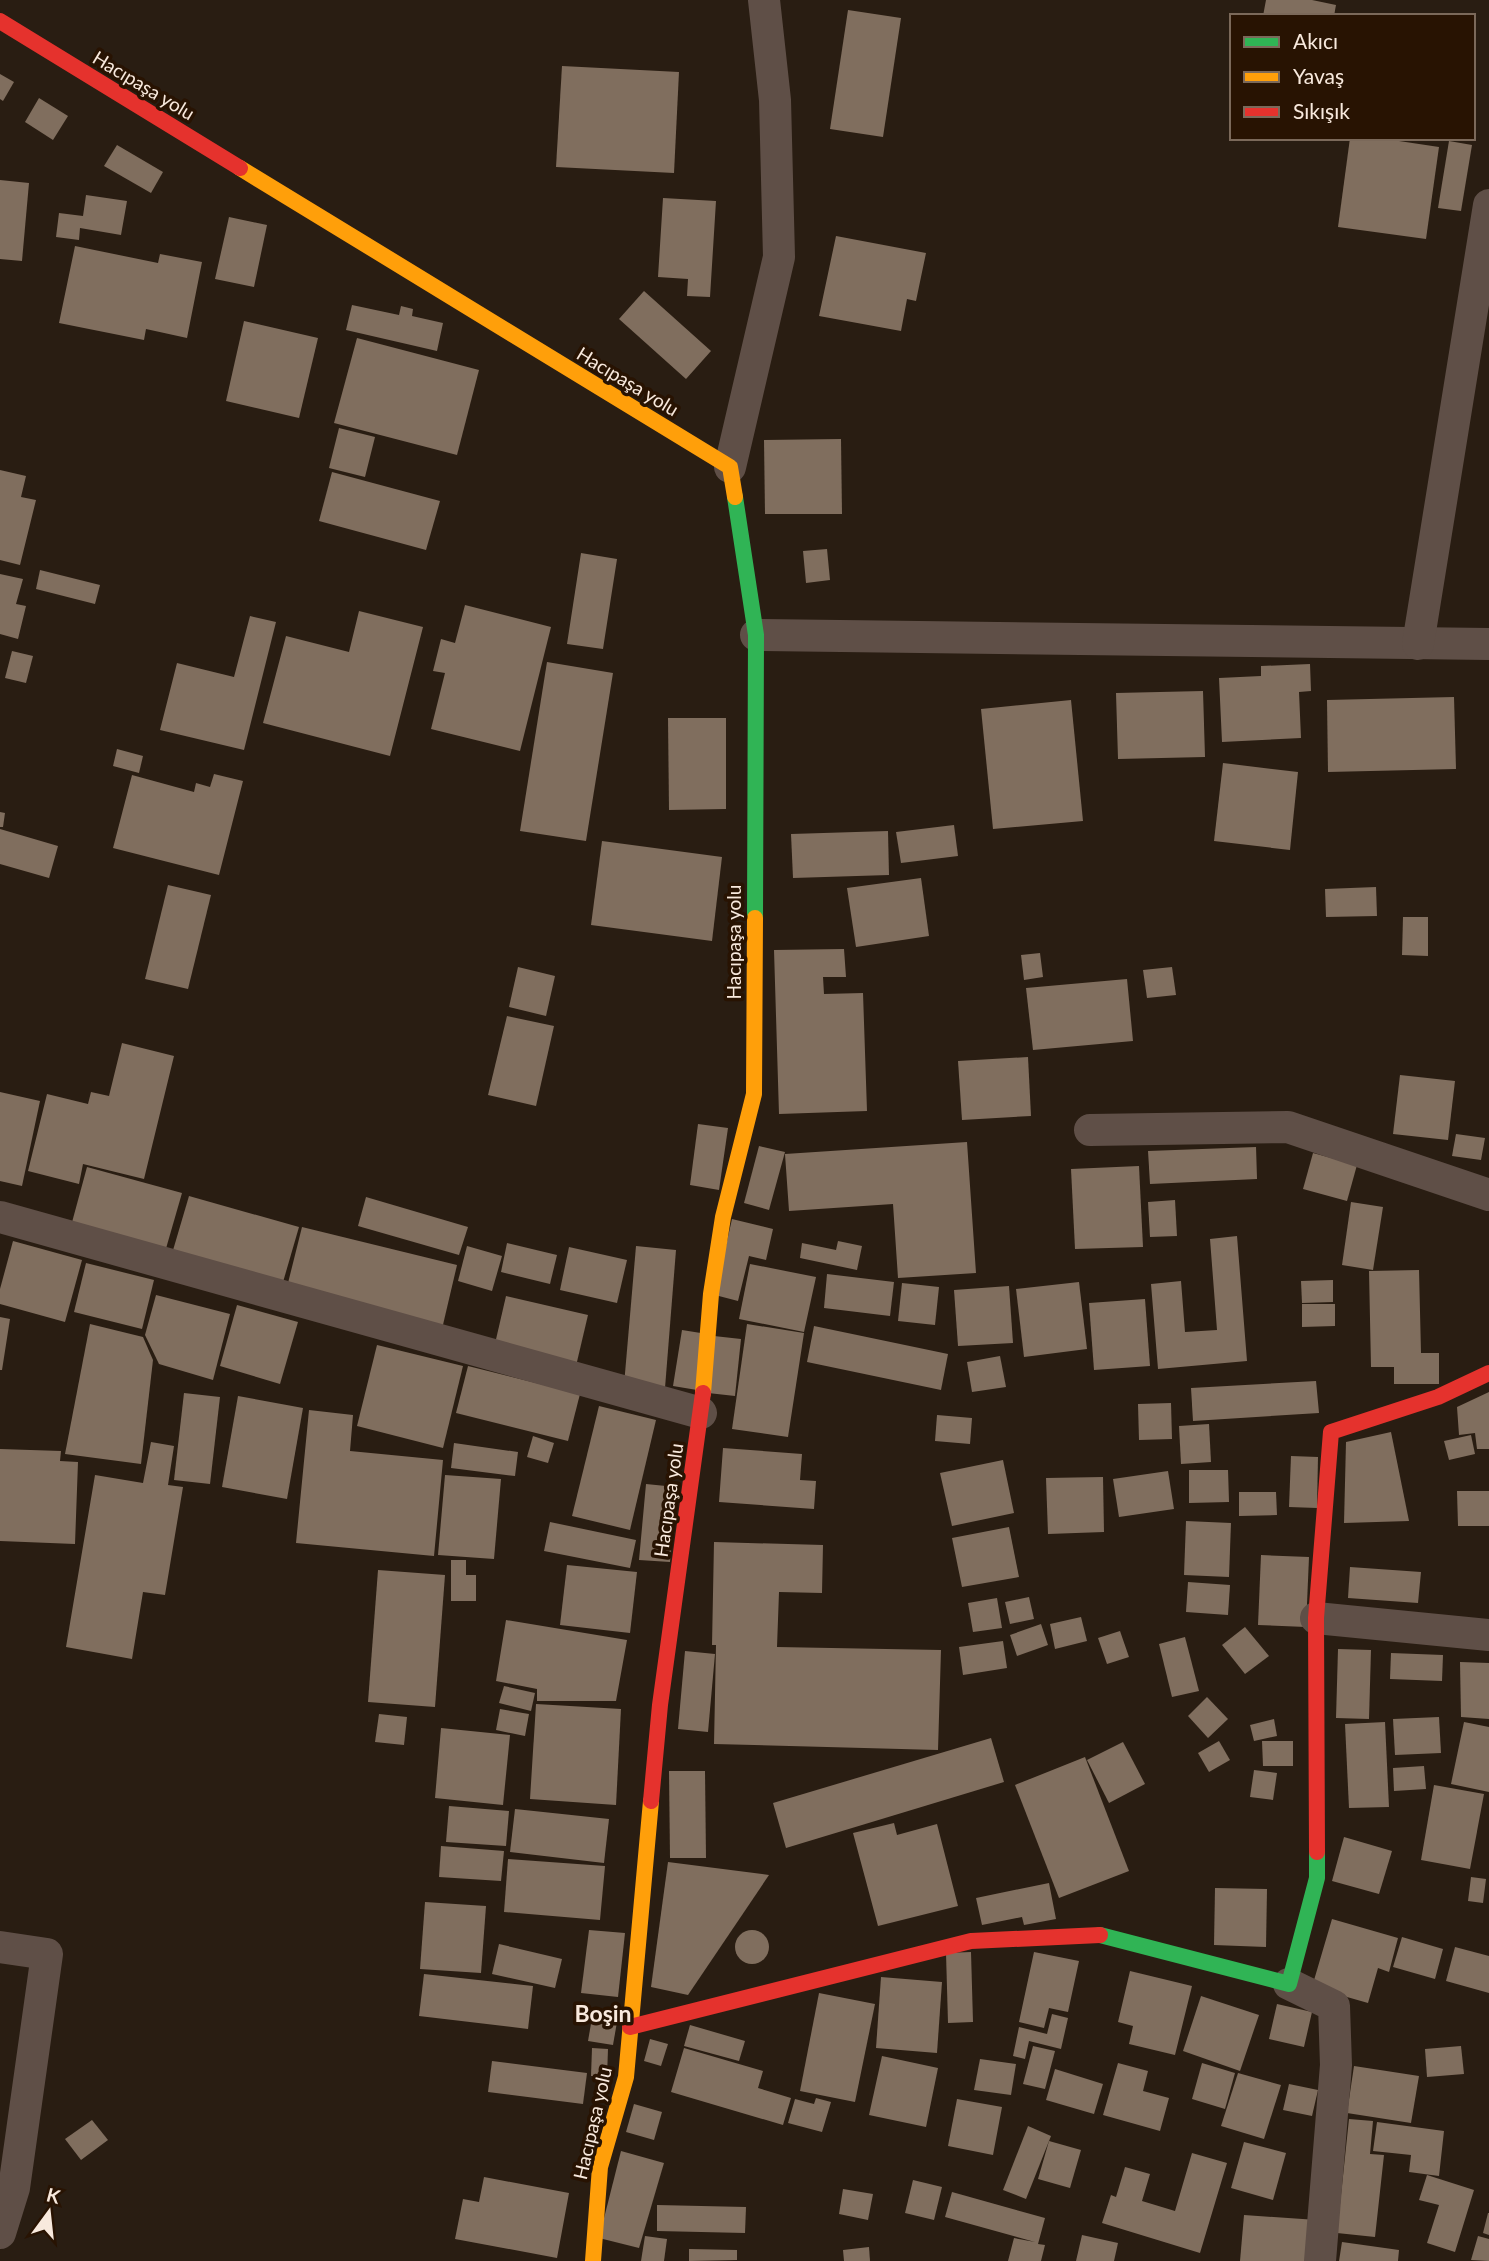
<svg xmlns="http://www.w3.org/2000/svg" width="1489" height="2261" viewBox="0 0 1489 2261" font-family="Lato,sans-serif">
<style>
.building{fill:#806e5e}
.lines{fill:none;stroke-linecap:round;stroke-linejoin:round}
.street{stroke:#5f4f47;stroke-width:32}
.fast{stroke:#30b455;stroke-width:16}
.slow{stroke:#ff9f0a;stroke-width:16}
.jam{stroke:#e5322d;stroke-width:16}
.labels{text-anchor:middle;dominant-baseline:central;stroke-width:7;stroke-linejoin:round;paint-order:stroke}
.street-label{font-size:19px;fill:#f8e9dd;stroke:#281302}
.quarter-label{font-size:23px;font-weight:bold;fill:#f8e9dd;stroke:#281302}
</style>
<rect width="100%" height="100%" fill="#291d12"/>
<g class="building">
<polygon points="1266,0 1312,0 1336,5 1334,16 1263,16"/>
<polygon points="848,10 901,18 883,137 830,129"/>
<polygon points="562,66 679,72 674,173 556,167"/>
<polygon points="0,74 14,82 3,101 0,99"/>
<polygon points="39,98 68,116 53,140 25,122"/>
<polygon points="1350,138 1379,138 1439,147 1426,239 1338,227"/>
<polygon points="1449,141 1472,145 1461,211 1438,208"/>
<polygon points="117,145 163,172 151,193 104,166"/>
<polygon points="0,180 29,183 22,261 0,259"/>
<polygon points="86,195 127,201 121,235 80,228 79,240 56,237 59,213 83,216"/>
<polygon points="663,198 716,201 710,297 687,296 688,279 658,277"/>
<polygon points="229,217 267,225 254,287 215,279"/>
<polygon points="836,236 926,253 916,301 907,299 901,331 819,316"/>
<polygon points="75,246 158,263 160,254 202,262 187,338 146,329 144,340 59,323"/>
<polygon points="644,291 711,351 686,379 619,319"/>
<polygon points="352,305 399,315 401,306 413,309 412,316 443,323 437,351 346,330"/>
<polygon points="244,321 318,338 299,418 226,401"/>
<polygon points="357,338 479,370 457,455 334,423"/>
<polygon points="339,428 375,437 365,477 329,468"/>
<polygon points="841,439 842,514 765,514 764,440"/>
<polygon points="0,470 26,476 21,497 36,500 20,565 0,560"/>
<polygon points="332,472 440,501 426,550 319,521"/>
<polygon points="827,549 830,580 806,583 803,551"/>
<polygon points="581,553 617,559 603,649 567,644"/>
<polygon points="40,570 100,585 95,604 36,589"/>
<polygon points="0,574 23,579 16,604 26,606 18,639 0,634"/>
<polygon points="465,605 551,627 520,751 431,729 445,673 433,671 441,639 455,643"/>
<polygon points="359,611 423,627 390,756 263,723 286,636 349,652"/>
<polygon points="250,616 276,622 244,750 160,730 177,663 234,677"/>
<polygon points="12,651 33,656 26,683 5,678"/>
<polygon points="547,662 613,673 586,841 520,831"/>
<polygon points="1310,664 1311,691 1299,692 1301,738 1222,742 1219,678 1261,676 1261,666"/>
<polygon points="1203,691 1205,757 1118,759 1116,693"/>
<polygon points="1454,697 1456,769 1328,772 1327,700"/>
<polygon points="1071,700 1083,821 993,829 981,709"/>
<polygon points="668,718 726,718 726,809 669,810"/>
<polygon points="117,749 143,756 139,773 113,766"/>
<polygon points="1223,763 1298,772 1290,850 1214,841"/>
<polygon points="214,774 243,781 219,875 113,848 132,775 194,792 196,783 210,787"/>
<polygon points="0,812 5,813 3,827 0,827"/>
<polygon points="954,825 958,856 901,863 896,832"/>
<polygon points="0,829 58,846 49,878 0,864"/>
<polygon points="888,831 889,875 793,878 791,834"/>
<polygon points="602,841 722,857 712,941 591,925"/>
<polygon points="921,878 929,936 856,947 847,888"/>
<polygon points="168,885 211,895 188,989 145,979"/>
<polygon points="1376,887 1377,916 1326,917 1325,889"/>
<polygon points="1403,917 1428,917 1428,956 1402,955"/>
<polygon points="844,949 846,977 823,977 824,994 863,993 867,1111 779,1114 774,950"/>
<polygon points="1040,953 1043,977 1024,980 1021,955"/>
<polygon points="518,967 555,976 546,1016 509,1007"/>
<polygon points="1172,967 1176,995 1147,998 1143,970"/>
<polygon points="1127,979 1133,1041 1033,1050 1026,988"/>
<polygon points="507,1016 554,1026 536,1106 488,1095"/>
<polygon points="122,1043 174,1056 144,1179 83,1164 79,1184 28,1171 47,1094 88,1104 91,1092 109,1096"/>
<polygon points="1028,1057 1031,1116 962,1120 958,1061"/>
<polygon points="1400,1075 1455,1081 1448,1140 1393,1134"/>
<polygon points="0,1092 40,1101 22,1186 0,1181"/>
<polygon points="698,1124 728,1128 719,1190 690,1185"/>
<polygon points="1456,1134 1485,1138 1481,1160 1452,1156"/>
<polygon points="967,1142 976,1273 898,1278 893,1204 789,1211 785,1154"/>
<polygon points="759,1146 785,1152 769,1210 744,1203"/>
<polygon points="1256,1147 1257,1179 1150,1184 1148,1151"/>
<polygon points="1313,1153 1357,1165 1347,1201 1303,1189"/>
<polygon points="1139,1166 1143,1247 1075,1249 1071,1169"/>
<polygon points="87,1167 182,1193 165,1252 71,1226"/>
<polygon points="189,1196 299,1227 281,1289 171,1257"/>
<polygon points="366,1197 468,1227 459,1255 358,1226"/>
<polygon points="1175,1200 1177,1236 1150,1237 1148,1202"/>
<polygon points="1351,1202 1383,1207 1373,1270 1342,1265"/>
<polygon points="732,1219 773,1229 766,1260 749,1256 738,1301 715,1295"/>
<polygon points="302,1227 457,1265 442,1329 286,1291"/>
<polygon points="1237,1236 1247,1361 1158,1369 1151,1284 1181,1281 1185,1332 1217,1330 1210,1239"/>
<polygon points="13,1241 82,1260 65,1322 0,1304 0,1289"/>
<polygon points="838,1241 862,1246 857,1270 800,1258 802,1243 836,1250"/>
<polygon points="507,1243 557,1255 550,1284 501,1272"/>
<polygon points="467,1246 502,1256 492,1291 458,1281"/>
<polygon points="636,1246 676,1250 665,1388 624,1385"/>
<polygon points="569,1247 627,1260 617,1303 560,1290"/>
<polygon points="86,1263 154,1280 142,1329 74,1312"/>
<polygon points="750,1264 816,1277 804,1332 739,1319"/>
<polygon points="1419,1270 1421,1353 1439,1353 1439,1384 1394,1384 1394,1367 1371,1367 1369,1271"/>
<polygon points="827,1274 894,1282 890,1316 824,1308"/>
<polygon points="1333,1280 1333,1302 1302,1303 1301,1281"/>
<polygon points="1079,1282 1087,1349 1024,1357 1016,1289"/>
<polygon points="902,1283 939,1287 935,1325 898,1321"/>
<polygon points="1009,1286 1013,1343 958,1346 954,1290"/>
<polygon points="156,1295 230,1314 213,1380 159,1364 145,1335"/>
<polygon points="506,1296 588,1315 576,1366 494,1348"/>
<polygon points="1145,1299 1150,1366 1094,1370 1089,1303"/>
<polygon points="1302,1304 1335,1304 1335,1326 1302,1327"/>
<polygon points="237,1305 298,1322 280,1384 220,1366"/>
<polygon points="0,1317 10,1319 2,1370 0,1370"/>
<polygon points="90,1324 143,1337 153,1360 141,1464 65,1454"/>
<polygon points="747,1324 804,1333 788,1437 732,1429"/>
<polygon points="814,1326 948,1354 941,1390 807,1362"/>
<polygon points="682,1330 707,1334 697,1390 673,1386"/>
<polygon points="714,1336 741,1339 735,1396 708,1393"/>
<polygon points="377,1345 463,1366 443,1448 357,1426"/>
<polygon points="1000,1356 1006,1387 972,1392 967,1362"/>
<polygon points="468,1366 580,1394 568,1441 456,1413"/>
<polygon points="1316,1381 1319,1413 1193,1421 1191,1388"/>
<polygon points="1489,1392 1489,1449 1477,1449 1475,1433 1459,1435 1457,1407"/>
<polygon points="184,1393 220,1397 210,1484 174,1480"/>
<polygon points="238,1396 303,1408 287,1499 222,1487"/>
<polygon points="1171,1403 1172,1439 1139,1440 1138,1404"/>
<polygon points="599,1406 656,1420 630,1530 572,1516"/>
<polygon points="309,1410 353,1415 350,1451 443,1460 434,1556 296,1543"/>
<polygon points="937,1415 972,1418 970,1444 935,1441"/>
<polygon points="1209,1424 1211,1462 1181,1464 1179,1426"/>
<polygon points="1391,1432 1409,1521 1344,1523 1346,1442"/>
<polygon points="1471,1435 1475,1454 1449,1460 1444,1441"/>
<polygon points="533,1436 554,1443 548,1463 527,1457"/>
<polygon points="151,1442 174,1446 168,1485 183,1487 165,1595 143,1592 132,1659 66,1647 95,1475 143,1483"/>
<polygon points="454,1443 518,1452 515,1476 451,1468"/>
<polygon points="723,1448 802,1454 800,1480 816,1481 814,1509 719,1502"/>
<polygon points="0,1449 61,1451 60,1461 78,1462 75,1544 0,1541"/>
<polygon points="1291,1456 1318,1457 1317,1508 1289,1507"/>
<polygon points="1003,1460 1014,1513 952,1526 940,1473"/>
<polygon points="1189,1470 1228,1470 1229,1502 1189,1503"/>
<polygon points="1168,1471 1174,1509 1119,1517 1113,1479"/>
<polygon points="445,1475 501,1479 494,1559 438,1555"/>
<polygon points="1103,1477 1104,1532 1048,1534 1046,1478"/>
<polygon points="646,1484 676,1487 670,1562 639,1560"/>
<polygon points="1457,1491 1489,1491 1489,1526 1458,1526"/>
<polygon points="1239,1492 1276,1492 1277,1515 1239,1516"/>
<polygon points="1186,1521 1231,1523 1229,1577 1184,1575"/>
<polygon points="550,1522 636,1540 630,1568 544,1551"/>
<polygon points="1009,1527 1019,1577 962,1587 952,1538"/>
<polygon points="714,1542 823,1545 822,1593 779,1592 777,1647 941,1650 938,1750 714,1744 716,1645 712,1645"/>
<polygon points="1261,1555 1309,1557 1306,1627 1258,1625"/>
<polygon points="451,1560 466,1560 466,1575 476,1575 476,1601 451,1601"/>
<polygon points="567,1565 637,1572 630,1633 560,1625"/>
<polygon points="1350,1567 1421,1572 1418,1603 1348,1598"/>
<polygon points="378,1570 445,1575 435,1707 368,1702"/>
<polygon points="1188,1582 1230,1585 1228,1615 1186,1612"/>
<polygon points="1029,1597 1034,1619 1010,1624 1005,1602"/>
<polygon points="997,1598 1002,1628 973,1632 968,1603"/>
<polygon points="1081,1617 1087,1641 1055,1649 1050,1624"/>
<polygon points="506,1620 627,1640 616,1701 537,1701 537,1689 496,1681"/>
<polygon points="1041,1624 1048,1645 1017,1656 1010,1635"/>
<polygon points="1245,1627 1269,1656 1245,1674 1222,1645"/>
<polygon points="1120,1631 1129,1657 1107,1664 1098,1638"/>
<polygon points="1185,1637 1199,1691 1172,1697 1159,1644"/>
<polygon points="1003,1641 1007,1668 963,1675 959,1647"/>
<polygon points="1338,1649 1371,1650 1369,1719 1336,1718"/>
<polygon points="685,1651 715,1654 708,1732 678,1729"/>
<polygon points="1391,1653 1443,1655 1442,1681 1390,1679"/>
<polygon points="1460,1662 1489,1663 1489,1719 1461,1717"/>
<polygon points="504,1686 535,1693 531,1711 499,1703"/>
<polygon points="1207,1697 1228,1719 1208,1738 1188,1716"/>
<polygon points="536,1704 621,1709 616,1805 530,1799"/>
<polygon points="500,1709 529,1714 525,1736 496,1730"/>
<polygon points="379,1714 407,1717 404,1745 375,1742"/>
<polygon points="1439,1717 1441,1753 1395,1755 1393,1719"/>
<polygon points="1274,1719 1277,1736 1254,1741 1250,1725"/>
<polygon points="1385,1722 1389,1807 1349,1808 1345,1724"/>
<polygon points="1464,1722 1489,1727 1489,1792 1451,1784"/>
<polygon points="441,1728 510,1735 503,1805 435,1798"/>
<polygon points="991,1738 1004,1782 786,1848 773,1803"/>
<polygon points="1219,1741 1230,1760 1209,1772 1198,1753"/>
<polygon points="1262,1741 1293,1741 1293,1766 1263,1766"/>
<polygon points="1123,1742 1145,1784 1109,1803 1087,1760"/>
<polygon points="1085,1757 1129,1871 1059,1898 1015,1785"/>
<polygon points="1424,1766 1426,1789 1394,1791 1393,1768"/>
<polygon points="1254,1770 1277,1773 1273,1800 1250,1797"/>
<polygon points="669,1771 705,1771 706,1858 670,1858"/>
<polygon points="1434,1785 1484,1794 1470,1869 1421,1860"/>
<polygon points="449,1806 509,1811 506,1846 446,1842"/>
<polygon points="515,1809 609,1819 604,1863 510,1852"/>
<polygon points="894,1823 897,1835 937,1824 958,1906 878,1926 853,1833"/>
<polygon points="1344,1837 1392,1851 1379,1894 1332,1881"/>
<polygon points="441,1846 504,1851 501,1881 439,1877"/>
<polygon points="508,1859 605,1866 600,1920 504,1912"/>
<polygon points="668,1862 769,1875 688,1995 651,1987"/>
<polygon points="1471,1877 1486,1879 1483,1903 1468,1901"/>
<polygon points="1049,1883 1056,1919 1024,1925 1022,1917 982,1925 976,1898"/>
<polygon points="1215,1888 1267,1889 1266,1947 1214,1945"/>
<polygon points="425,1902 486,1906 481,1973 420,1969"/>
<polygon points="1332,1919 1398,1938 1389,1972 1378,1968 1368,2003 1312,1987"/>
<circle cx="752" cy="1947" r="17"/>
<polygon points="589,1930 625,1933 618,1997 581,1993"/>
<polygon points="1402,1937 1443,1949 1435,1979 1393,1967"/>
<polygon points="499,1944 562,1959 555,1988 492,1974"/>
<polygon points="1455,1947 1489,1956 1489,1993 1446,1981"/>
<polygon points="971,1952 973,2022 948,2023 946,1953"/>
<polygon points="1034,1952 1079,1961 1068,2012 1049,2008 1044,2028 1019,2022"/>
<polygon points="1130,1971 1192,1986 1175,2055 1129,2044 1133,2026 1118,2022"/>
<polygon points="424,1974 533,1986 528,2029 419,2016"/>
<polygon points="881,1977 942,1982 937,2053 876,2048"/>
<polygon points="819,1993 875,2004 855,2102 800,2091"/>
<polygon points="1201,1996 1259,2015 1240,2071 1183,2051"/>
<polygon points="1277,2004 1312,2012 1304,2047 1269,2039"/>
<polygon points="1052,2014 1068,2018 1061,2049 1029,2041 1025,2059 1013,2056 1019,2027 1047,2034"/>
<polygon points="592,2018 617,2022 613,2045 588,2041"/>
<polygon points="690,2025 745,2041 739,2061 684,2046"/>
<polygon points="650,2039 668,2044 661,2066 644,2061"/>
<polygon points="1033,2046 1055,2051 1045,2089 1023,2084"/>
<polygon points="1461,2046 1464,2074 1427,2077 1425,2049"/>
<polygon points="592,2048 608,2049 607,2077 591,2076"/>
<polygon points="684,2048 763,2071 758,2088 791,2098 783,2125 671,2092"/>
<polygon points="882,2056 938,2068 926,2127 869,2115"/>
<polygon points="980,2059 1016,2064 1011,2095 974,2090"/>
<polygon points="492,2061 587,2073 583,2104 488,2092"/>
<polygon points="1118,2063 1148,2071 1143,2091 1169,2098 1160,2131 1103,2115"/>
<polygon points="1202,2063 1235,2073 1225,2109 1192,2099"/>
<polygon points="1354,2066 1419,2076 1411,2123 1347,2113"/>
<polygon points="1055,2069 1103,2084 1094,2114 1046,2100"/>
<polygon points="1238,2073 1281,2085 1264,2139 1221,2126"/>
<polygon points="1289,2084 1318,2090 1312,2116 1283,2110"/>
<polygon points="816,2098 831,2102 822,2132 788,2123 795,2099 814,2104"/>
<polygon points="957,2099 1002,2107 993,2155 948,2146"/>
<polygon points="634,2104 662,2112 654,2140 626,2132"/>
<polygon points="1349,2119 1373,2121 1370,2154 1384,2155 1375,2237 1337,2233"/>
<polygon points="92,2120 108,2140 81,2160 65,2139"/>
<polygon points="1377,2122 1444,2131 1439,2176 1409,2172 1411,2155 1373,2151"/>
<polygon points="1028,2126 1051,2136 1026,2199 1003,2190"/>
<polygon points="1049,2141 1081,2150 1070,2188 1038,2179"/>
<polygon points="1244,2142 1286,2153 1273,2200 1231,2188"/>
<polygon points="621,2151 664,2163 639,2248 599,2238"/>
<polygon points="1192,2153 1227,2163 1200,2253 1102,2223 1111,2195 1116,2197 1125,2167 1150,2174 1142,2201 1175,2211"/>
<polygon points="1427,2175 1474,2190 1455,2252 1427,2243 1439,2205 1419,2200"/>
<polygon points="484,2177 569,2193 557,2258 455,2239 463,2199 479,2202"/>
<polygon points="913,2180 942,2187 934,2220 905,2213"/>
<polygon points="843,2189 873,2194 868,2220 839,2214"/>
<polygon points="952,2192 1045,2218 1038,2244 1045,2245 1041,2261 1008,2261 1014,2238 1035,2242 945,2217"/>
<polygon points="657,2205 746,2207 745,2233 657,2231"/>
<polygon points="1488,2213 1489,2213 1489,2235 1483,2233"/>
<polygon points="1244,2215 1317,2220 1314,2261 1240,2261"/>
<polygon points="1082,2235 1118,2243 1114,2261 1076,2261"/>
<polygon points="645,2236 667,2239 664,2261 641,2261"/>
<polygon points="1478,2236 1489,2239 1489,2261 1471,2260"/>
<polygon points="1342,2242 1399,2250 1398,2261 1339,2261"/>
<polygon points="869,2247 870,2261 844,2261 843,2250"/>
<polygon points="689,2249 737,2250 737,2260 689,2261"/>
</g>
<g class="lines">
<g class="street">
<polyline points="730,467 779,257 775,100 764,0"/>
<polyline points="756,635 1489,644"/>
<polyline points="1418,644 1489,205"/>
<polyline points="1090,1130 1288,1127 1489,1195"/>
<polyline points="0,1217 701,1413"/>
<polyline points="1316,1618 1489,1635"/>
<polyline points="0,1947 47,1954 14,2188 0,2233"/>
<polyline points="1289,1984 1334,2006 1336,2065 1320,2261"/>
</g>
<g class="fast">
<polyline points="735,497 756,635 755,918"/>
<polyline points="1100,1935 1289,1984 1317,1878 1317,1852"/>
</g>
<g class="slow">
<polyline points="240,168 730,467 735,497"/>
<polyline points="703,1393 711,1294 723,1217 754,1094 755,918"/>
<polyline points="593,2261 600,2167 626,2077 651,1801"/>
</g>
<g class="jam">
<polyline points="0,21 240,168"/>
<polyline points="651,1801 660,1705 703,1393"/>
<polyline points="1317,1852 1316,1618 1331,1432 1438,1397 1489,1373"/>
<polyline points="630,2027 971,1941 1100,1935"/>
</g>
</g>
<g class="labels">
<g class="street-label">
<text transform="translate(144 85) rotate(31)">Hacıpaşa yolu</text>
<text transform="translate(628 381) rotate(31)">Hacıpaşa yolu</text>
<text transform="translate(733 942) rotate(-90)">Hacıpaşa yolu</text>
<text transform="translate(668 1500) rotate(-82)">Hacıpaşa yolu</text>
<text transform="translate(592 2123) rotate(-77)">Hacıpaşa yolu</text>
</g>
<g class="quarter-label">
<text x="603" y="2013">Boşin</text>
</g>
</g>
<rect x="1230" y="14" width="245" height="126" fill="#281302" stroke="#7b695a" stroke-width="2"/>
<rect x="1244" y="37" width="35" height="10" fill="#30b455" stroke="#7b695a" stroke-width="2"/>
<text x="1293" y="49" font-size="21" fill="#f8e9dd">Akıcı</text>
<rect x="1244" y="72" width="35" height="10" fill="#ff9f0a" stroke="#7b695a" stroke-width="2"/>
<text x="1293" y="84" font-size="21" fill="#f8e9dd">Yavaş</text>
<rect x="1244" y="107" width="35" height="10" fill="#e5322d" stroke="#7b695a" stroke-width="2"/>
<text x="1293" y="119" font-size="21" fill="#f8e9dd">Sıkışık</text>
<g transform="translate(49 2212) rotate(15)" stroke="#281302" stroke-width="5" paint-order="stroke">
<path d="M0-5L12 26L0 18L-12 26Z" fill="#f8e9dd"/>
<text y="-10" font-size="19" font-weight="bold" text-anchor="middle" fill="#f8e9dd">K</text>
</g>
</svg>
